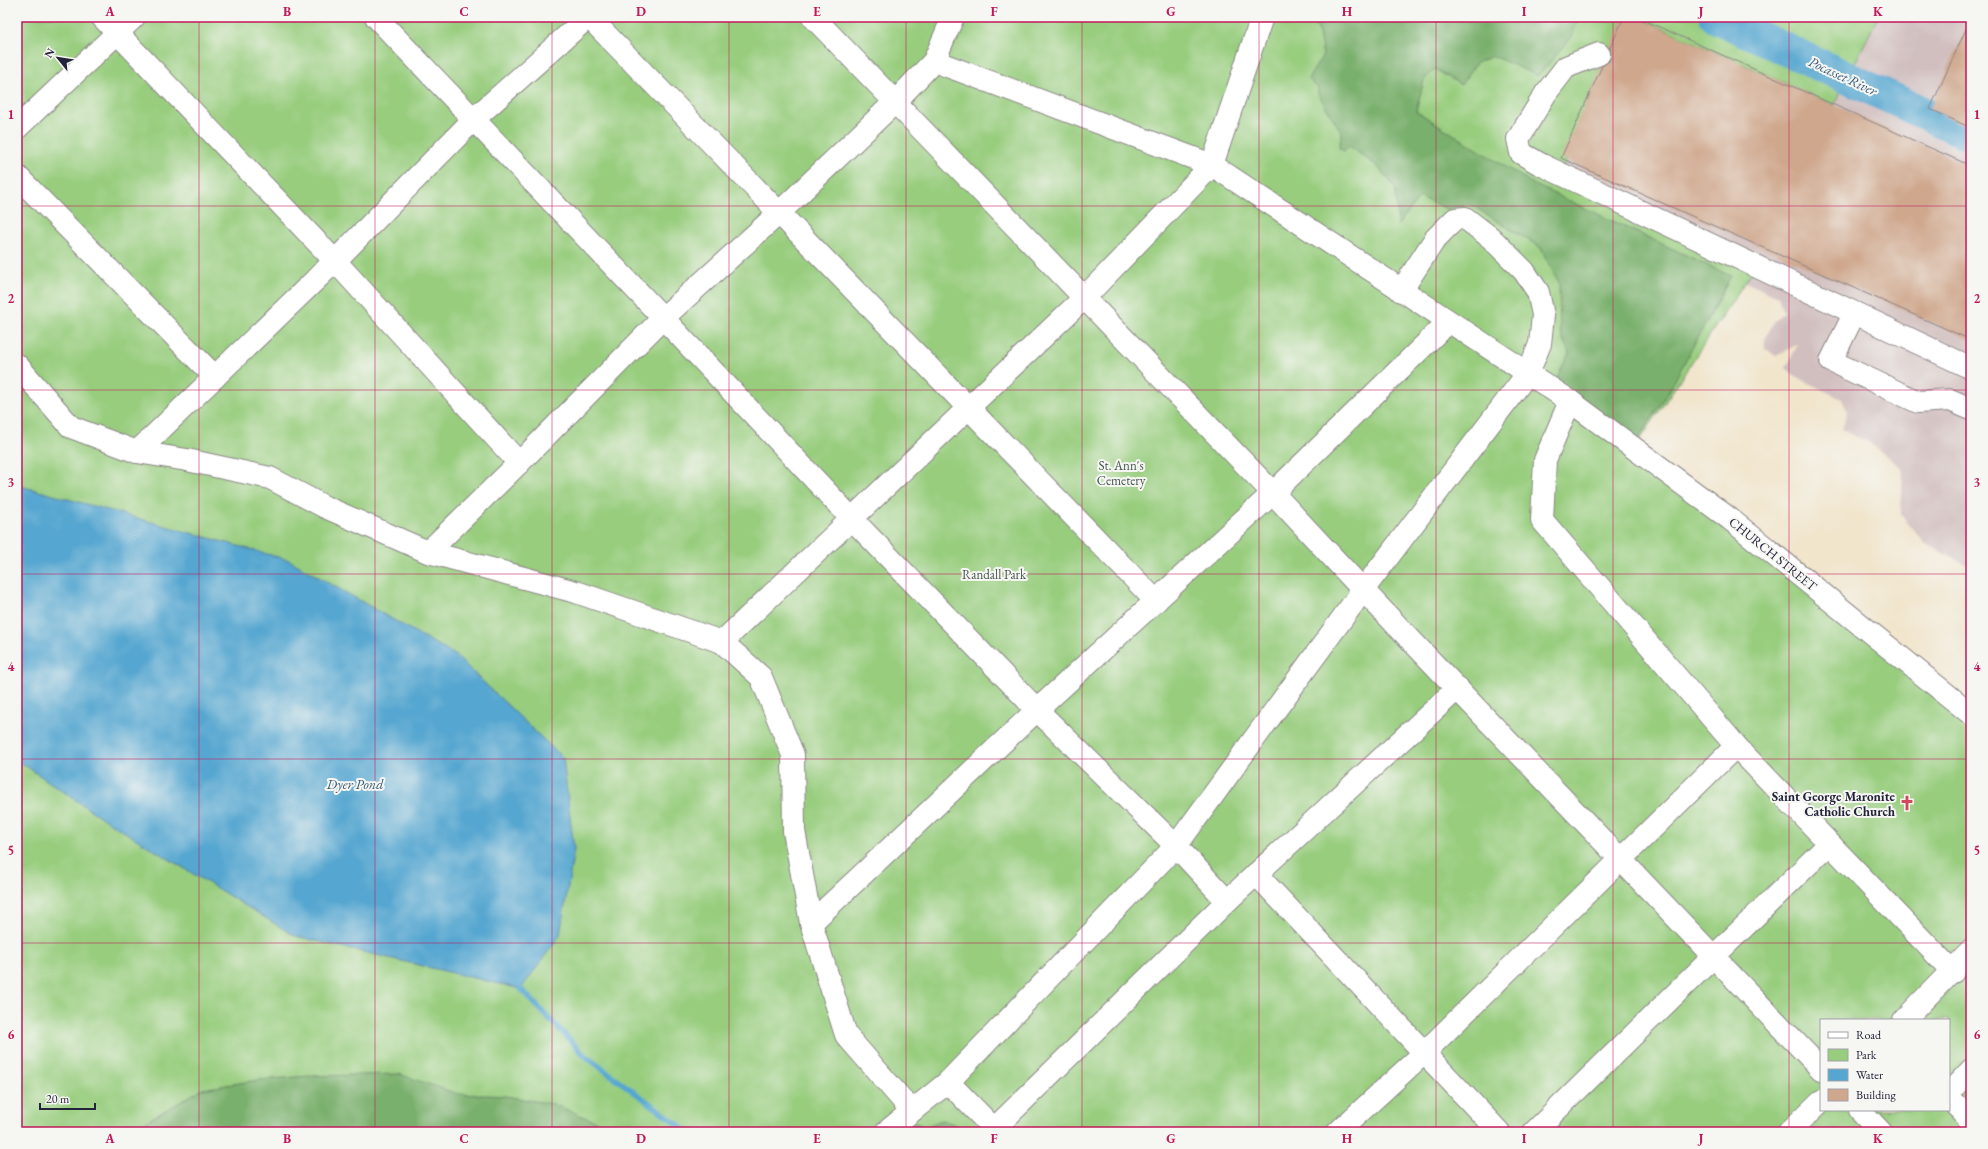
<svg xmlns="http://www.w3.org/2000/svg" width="1988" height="1149" viewBox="0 0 1988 1149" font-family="'EB Garamond',serif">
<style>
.industrial{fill:#d1bfbf}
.green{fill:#98cd7e;stroke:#5d785c;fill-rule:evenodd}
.forest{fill:#7ab06d;stroke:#4e6954}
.water{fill:#55a6d0;stroke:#3c6486}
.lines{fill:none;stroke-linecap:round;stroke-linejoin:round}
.stream{stroke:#55a6d0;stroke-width:5.5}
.river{stroke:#55a6d0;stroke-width:33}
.building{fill:#cfa78d}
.minor-casing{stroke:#8a8484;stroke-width:24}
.minor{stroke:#fff;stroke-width:22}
.grid{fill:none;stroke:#c2185b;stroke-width:1;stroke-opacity:0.55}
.labels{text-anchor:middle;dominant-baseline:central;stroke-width:4;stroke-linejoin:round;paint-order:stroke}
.park-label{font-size:13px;fill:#45554f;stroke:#f6f6f2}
.street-label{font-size:13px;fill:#22223b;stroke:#f6f6f2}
.poi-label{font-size:13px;font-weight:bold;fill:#22223b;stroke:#f6f6f2;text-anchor:end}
.water-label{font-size:14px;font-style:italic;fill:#365777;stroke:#f6f6f2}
.neatline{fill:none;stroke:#c2185b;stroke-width:1.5}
.grid-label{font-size:13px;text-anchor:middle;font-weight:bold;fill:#c2185b}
</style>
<rect width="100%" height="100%" fill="#f6f6f2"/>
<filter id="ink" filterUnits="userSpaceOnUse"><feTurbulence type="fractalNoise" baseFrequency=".025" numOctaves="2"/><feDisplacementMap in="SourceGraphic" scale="8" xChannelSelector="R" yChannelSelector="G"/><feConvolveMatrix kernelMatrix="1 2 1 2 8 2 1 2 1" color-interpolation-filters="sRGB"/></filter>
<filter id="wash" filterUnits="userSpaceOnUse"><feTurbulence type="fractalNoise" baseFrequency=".012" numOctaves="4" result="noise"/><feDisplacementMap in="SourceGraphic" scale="16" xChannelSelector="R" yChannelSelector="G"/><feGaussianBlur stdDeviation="0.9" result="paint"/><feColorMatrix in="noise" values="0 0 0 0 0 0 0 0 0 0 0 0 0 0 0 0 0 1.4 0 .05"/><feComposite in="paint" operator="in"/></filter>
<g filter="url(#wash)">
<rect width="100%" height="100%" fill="#f1e5cc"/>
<polygon class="industrial" points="1579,17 1971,17 1971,567 1925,544 1901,515 1903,469 1868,442 1842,430 1847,411 1842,399 1798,378 1786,368 1798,344 1776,356 1764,348 1765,339 1774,322 1784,312 1778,297 1534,185"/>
<g class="green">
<path d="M17,17H1624L1563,169L1761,258L1634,449L1971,718V1132H17ZM1821,1020H1949V1110H1821Z"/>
<polygon points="1637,17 1878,17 1834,105"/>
</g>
<g class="forest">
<polygon points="1305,17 1579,17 1572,37 1538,76 1493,56 1476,63 1461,85 1435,69 1424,80 1416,111 1535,185 1731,276 1669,391 1633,448 1551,389 1569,353 1560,332 1559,283 1540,247 1469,204 1447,209 1420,197 1398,225 1395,187 1377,166 1349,146 1344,151 1339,148 1342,133 1318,94 1318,88 1308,79 1323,55 1318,28"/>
<polygon points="399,1074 458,1094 505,1096 553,1104 597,1122 613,1132 128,1132 202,1089 258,1080 309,1076"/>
<polygon points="942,1120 954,1124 962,1132 900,1132 912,1121 925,1127"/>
</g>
<polygon class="water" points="17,485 289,560 455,655 563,758 574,849 560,935 521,989 295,936 105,820 17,760"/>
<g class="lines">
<polyline class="stream" points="521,989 585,1056 678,1124 686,1132"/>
<polyline class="river" points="1716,17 1971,135"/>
</g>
<g id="blocks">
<g class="building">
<polygon points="1624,17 1637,17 1971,166 1971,340 1561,158 1602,66 1609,61 1611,55 1610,48"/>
<polygon points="1971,18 1971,128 1930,109"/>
</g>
</g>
</g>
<g filter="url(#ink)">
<use href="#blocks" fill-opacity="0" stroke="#8a8484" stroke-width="1"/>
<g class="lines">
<g class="minor-casing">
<g id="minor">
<polyline points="102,17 335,261 519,463"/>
<polyline points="376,17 663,318 851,518 1037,710 1176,846 1227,901"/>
<polyline points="589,17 1156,601"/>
<polyline points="813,17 1273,493 1363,590 1821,1069"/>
<polyline points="1599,54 1566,67 1546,93 1518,139 1521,153 1540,164 1971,368"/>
<polyline points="934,61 1212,165 1570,401 1545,460 1542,520 1736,746 1953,972"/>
<polyline points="17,128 134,17"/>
<polyline points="17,176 215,377"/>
<polyline points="1854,314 1831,361 1918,402 1950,400 1971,409"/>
<polyline points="17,365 71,427 137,452 187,460 270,478 325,507 428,552 519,463 663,318 779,213 896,101 934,61 953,17"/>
<polyline points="1570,401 1730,519 1971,714"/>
<polyline points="137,452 335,261 474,119 588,17"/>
<polyline points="428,552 576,592 722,642 761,677 793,755 794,831 811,923 846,1035 912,1111"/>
<polyline points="722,642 1085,297 1212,165 1262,17"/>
<polyline points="1256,874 1499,1132"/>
<polyline points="811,923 1037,710 1273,493 1448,322"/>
<polyline points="1904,1020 1971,951"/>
<polyline points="948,1082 997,1132"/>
<polyline points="1949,1093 1971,1070"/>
<polyline points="1949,1098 1971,1121"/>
<polyline points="1860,1110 1881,1132"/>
<polyline points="994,1129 1227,901 1458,688"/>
<polyline points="886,1132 948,1082 1176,846 1363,590 1528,373 1540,344 1543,315 1538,292 1524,271 1491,238 1465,218 1455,219 1435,239 1401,291"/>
<polyline points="1338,1132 1424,1053 1736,746"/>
<polyline points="1534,1132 1829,844"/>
<polyline points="1789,1132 1821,1101"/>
</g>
</g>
<use href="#minor" class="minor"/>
</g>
</g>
<path class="grid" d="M199,17V1132M375,17V1132M552,17V1132M729,17V1132M906,17V1132M1082,17V1132M1259,17V1132M1436,17V1132M1613,17V1132M1789,17V1132M17,206H1971M17,390H1971M17,574H1971M17,759H1971M17,943H1971"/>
<defs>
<g id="church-bare" transform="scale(1.2)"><path d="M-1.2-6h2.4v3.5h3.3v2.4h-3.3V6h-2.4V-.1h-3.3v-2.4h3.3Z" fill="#d1495b" stroke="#f6f6f2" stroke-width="2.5" paint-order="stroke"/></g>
</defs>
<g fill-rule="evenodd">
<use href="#church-bare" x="1907" y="803"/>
</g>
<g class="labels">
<g class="park-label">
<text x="1121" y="465">St. Ann's<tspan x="1121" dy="15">Cemetery</tspan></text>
<text x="994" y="574">Randall Park</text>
</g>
<g class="street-label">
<text transform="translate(1773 554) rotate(39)">CHURCH STREET</text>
</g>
<g class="poi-label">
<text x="1895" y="796">Saint George Maronite<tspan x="1895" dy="15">Catholic Church</tspan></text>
</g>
<g class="water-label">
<text transform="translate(1843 76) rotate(25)">Pocasset River</text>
<text x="355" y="784">Dyer Pond</text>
</g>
</g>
<rect width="1988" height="1149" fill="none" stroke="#f6f6f2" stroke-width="44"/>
<rect x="1820" y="1019" width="130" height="92" fill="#f6f6f2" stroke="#a1a1a9"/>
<rect x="1828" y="1032" width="20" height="6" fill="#ffffff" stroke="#a1a1a9"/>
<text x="1856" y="1039" font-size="12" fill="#22223b">Road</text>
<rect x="1828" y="1049" width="20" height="12" fill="#98cd7e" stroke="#a1a1a9"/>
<text x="1856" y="1059" font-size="12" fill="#22223b">Park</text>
<rect x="1828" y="1069" width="20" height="12" fill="#55a6d0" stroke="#a1a1a9"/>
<text x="1856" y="1079" font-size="12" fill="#22223b">Water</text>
<rect x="1828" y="1089" width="20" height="12" fill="#cfa78d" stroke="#a1a1a9"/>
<text x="1856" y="1099" font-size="12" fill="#22223b">Building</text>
<g transform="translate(58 58) rotate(300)" stroke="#f6f6f2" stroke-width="3" paint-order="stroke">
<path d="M0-3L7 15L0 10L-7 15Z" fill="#22223b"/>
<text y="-6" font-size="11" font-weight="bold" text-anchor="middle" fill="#22223b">N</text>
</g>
<path d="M40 1103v6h55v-6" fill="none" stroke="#22223b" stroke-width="2"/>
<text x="46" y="1103" font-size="12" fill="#22223b" stroke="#f6f6f2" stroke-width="3" paint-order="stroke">20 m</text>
<rect x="22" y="22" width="1944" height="1105" class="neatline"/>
<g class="grid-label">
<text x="110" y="16">A</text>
<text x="287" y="16">B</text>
<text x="464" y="16">C</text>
<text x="641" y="16">D</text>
<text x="817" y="16">E</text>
<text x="994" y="16">F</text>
<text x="1171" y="16">G</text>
<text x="1347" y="16">H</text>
<text x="1524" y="16">I</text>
<text x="1701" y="16">J</text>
<text x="1878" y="16">K</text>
<text x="11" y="119">1</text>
<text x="1977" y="119">1</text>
<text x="11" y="303">2</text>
<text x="1977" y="303">2</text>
<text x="11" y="487">3</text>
<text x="1977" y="487">3</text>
<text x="11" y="671">4</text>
<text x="1977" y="671">4</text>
<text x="11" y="855">5</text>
<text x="1977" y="855">5</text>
<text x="11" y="1039">6</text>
<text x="1977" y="1039">6</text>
<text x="110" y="1143">A</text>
<text x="287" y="1143">B</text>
<text x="464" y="1143">C</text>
<text x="641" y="1143">D</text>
<text x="817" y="1143">E</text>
<text x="994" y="1143">F</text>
<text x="1171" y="1143">G</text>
<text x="1347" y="1143">H</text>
<text x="1524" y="1143">I</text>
<text x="1701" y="1143">J</text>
<text x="1878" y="1143">K</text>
</g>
</svg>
